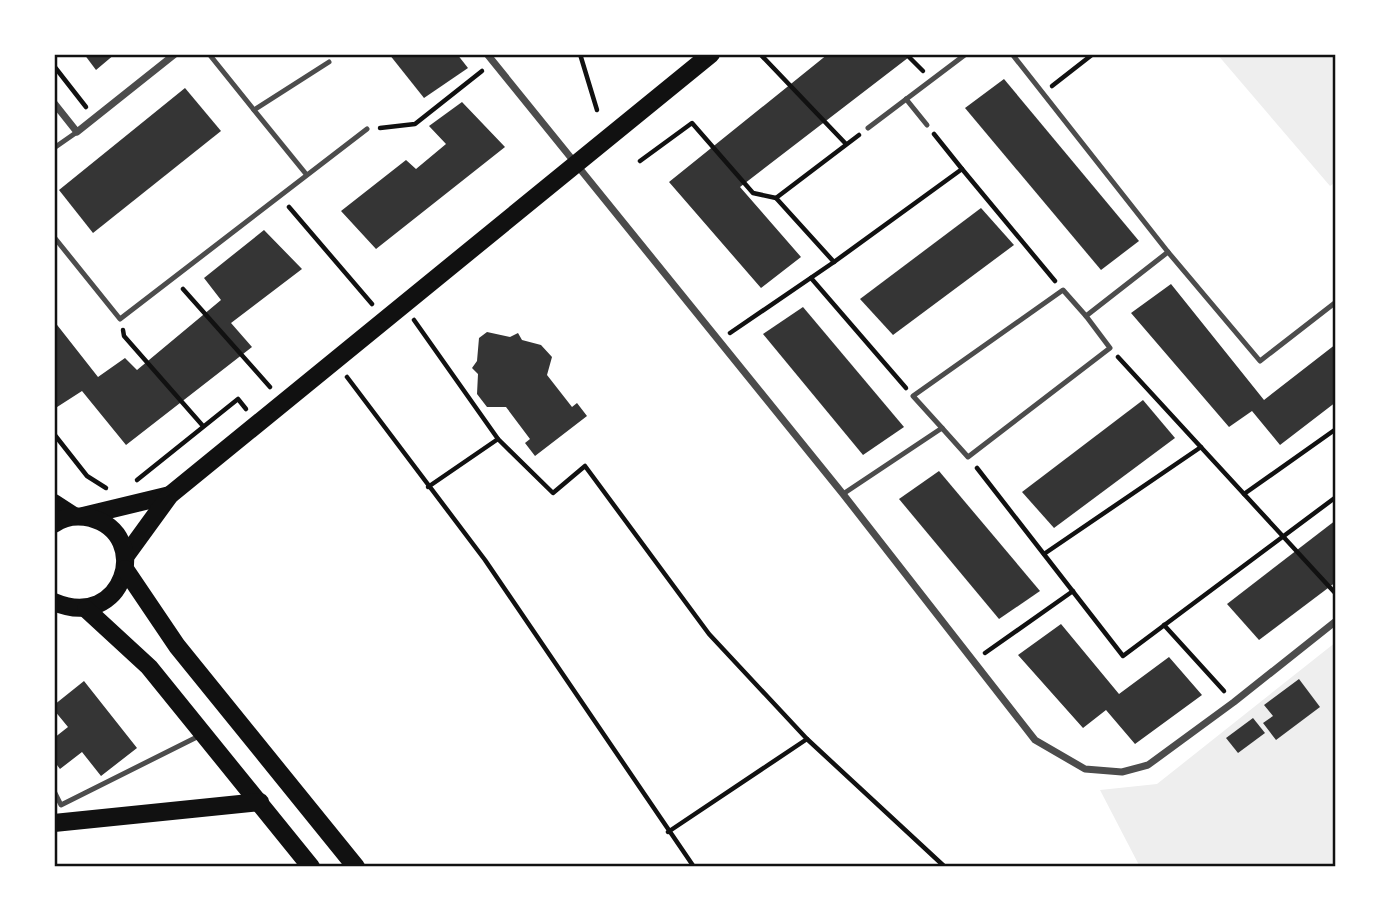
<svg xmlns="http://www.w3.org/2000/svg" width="1390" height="921" viewBox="0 0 1390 921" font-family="'Source Sans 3',sans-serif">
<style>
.green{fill:#eee}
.building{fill:#353535}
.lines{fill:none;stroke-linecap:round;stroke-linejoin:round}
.path{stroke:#111;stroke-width:4.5}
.service{stroke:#4c4c4c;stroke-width:5}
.minor{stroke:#4c4c4c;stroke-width:7}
.primary{stroke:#111;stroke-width:18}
.trunk{stroke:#111;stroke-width:18}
.neatline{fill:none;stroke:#111;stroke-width:2.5}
</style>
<rect width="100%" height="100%" fill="#fff"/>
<g class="green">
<polygon points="1217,54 1336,54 1336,182 1330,186"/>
<polygon points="1336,642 1336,867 1140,867 1100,790 1157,784"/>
</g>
<g class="building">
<polygon points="84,54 115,54 96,70"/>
<polygon points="389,54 457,54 468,68 424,98"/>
<polygon points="828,54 913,54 740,187 801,257 761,288 669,182"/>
<polygon points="1004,79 1139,241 1101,270 965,108"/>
<polygon points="185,88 221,131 93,233 59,190"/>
<polygon points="462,102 505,147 376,249 341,211 406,160 416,169 446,144 429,126"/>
<polygon points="981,208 1014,245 893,335 860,299"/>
<polygon points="264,230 302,269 231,323 252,347 126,445 82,391 54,409 54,321 98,377 125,358 137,370 221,300 204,278"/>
<polygon points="1171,284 1264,400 1336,344 1336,402 1280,445 1252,411 1229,427 1131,313"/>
<polygon points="803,307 904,427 863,455 763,334"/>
<polygon points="487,332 510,337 518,333 522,340 541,345 552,357 547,375 572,407 577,403 587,416 535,456 525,443 530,439 506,407 487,407 477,394 478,374 472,368 477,361 479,338"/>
<polygon points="1143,400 1175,438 1054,528 1022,492"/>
<polygon points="939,471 1040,591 999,619 899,499"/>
<polygon points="1336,520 1336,582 1259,640 1227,604"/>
<polygon points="1061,624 1119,694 1169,657 1202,695 1135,744 1106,710 1083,728 1018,655"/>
<polygon points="1299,679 1320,707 1276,740 1263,723 1273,716 1264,705"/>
<polygon points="84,681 137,748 101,776 82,752 60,769 54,761 54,738 68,727 54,710 54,705"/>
<polygon points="1253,718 1265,733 1238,753 1226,738"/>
</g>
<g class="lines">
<g class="path">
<polyline points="580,54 597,110"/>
<polyline points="760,54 846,144"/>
<polyline points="906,54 923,71"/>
<polyline points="54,66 86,107"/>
<polyline points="1052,86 1093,54"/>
<polyline points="380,128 415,124 482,71"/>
<polyline points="640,161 692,123 753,193 776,198"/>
<polyline points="962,169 1055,281"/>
<polyline points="289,207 372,304"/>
<polyline points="834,262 962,169 934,134"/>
<polyline points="811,278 906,388"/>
<polyline points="183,289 270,387"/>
<polyline points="414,320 498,439 553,493 585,466 709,634 807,739 945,867"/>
<polyline points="123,330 124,336 203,426"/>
<polyline points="730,333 834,262 776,198 859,135"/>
<polyline points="1118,357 1336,594"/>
<polyline points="347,377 485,560 694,867"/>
<polyline points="54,434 87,476 106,488"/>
<polyline points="977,468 1123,656 1336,497"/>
<polyline points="137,480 238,399 246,409"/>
<polyline points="428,487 498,439"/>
<polyline points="1244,494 1336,429"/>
<polyline points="1044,554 1201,447"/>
<polyline points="1164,625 1224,691"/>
<polyline points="985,653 1073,591"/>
<polyline points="668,832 807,739"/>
</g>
<g class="service">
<polyline points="209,54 254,110"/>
<polyline points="1012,54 1168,252 1260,361 1336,302"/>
<polyline points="906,99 927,125"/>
<polyline points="868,128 966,54"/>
<polyline points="54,148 77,132"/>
<polyline points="306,174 254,110 329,62"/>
<polyline points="54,237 120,319 367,129"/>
<polyline points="942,428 913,396 1063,290 1086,316 1168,252"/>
<polyline points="843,494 942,428 968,457 1110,348 1086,316"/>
<polyline points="54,791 61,805 201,735"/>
</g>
<g class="minor">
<polyline points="487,54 843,494 1035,740 1085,769 1122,772 1148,765 1234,702 1336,621"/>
<polyline points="54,103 77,132 175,54"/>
</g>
<g class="primary">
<polyline points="54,503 74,516"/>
<polyline points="83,516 170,495"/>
<polyline points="125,557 170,495 711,54"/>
</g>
<g class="trunk">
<path d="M54,524C65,516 78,515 91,518C153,535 124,632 54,602"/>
<polyline points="125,569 177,646 356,867"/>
<polyline points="86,609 149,667 311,867"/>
<polyline points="54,823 260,802"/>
</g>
</g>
<rect width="1390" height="921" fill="none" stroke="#ffffff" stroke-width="112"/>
<rect x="56" y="56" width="1278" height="809" class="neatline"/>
</svg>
